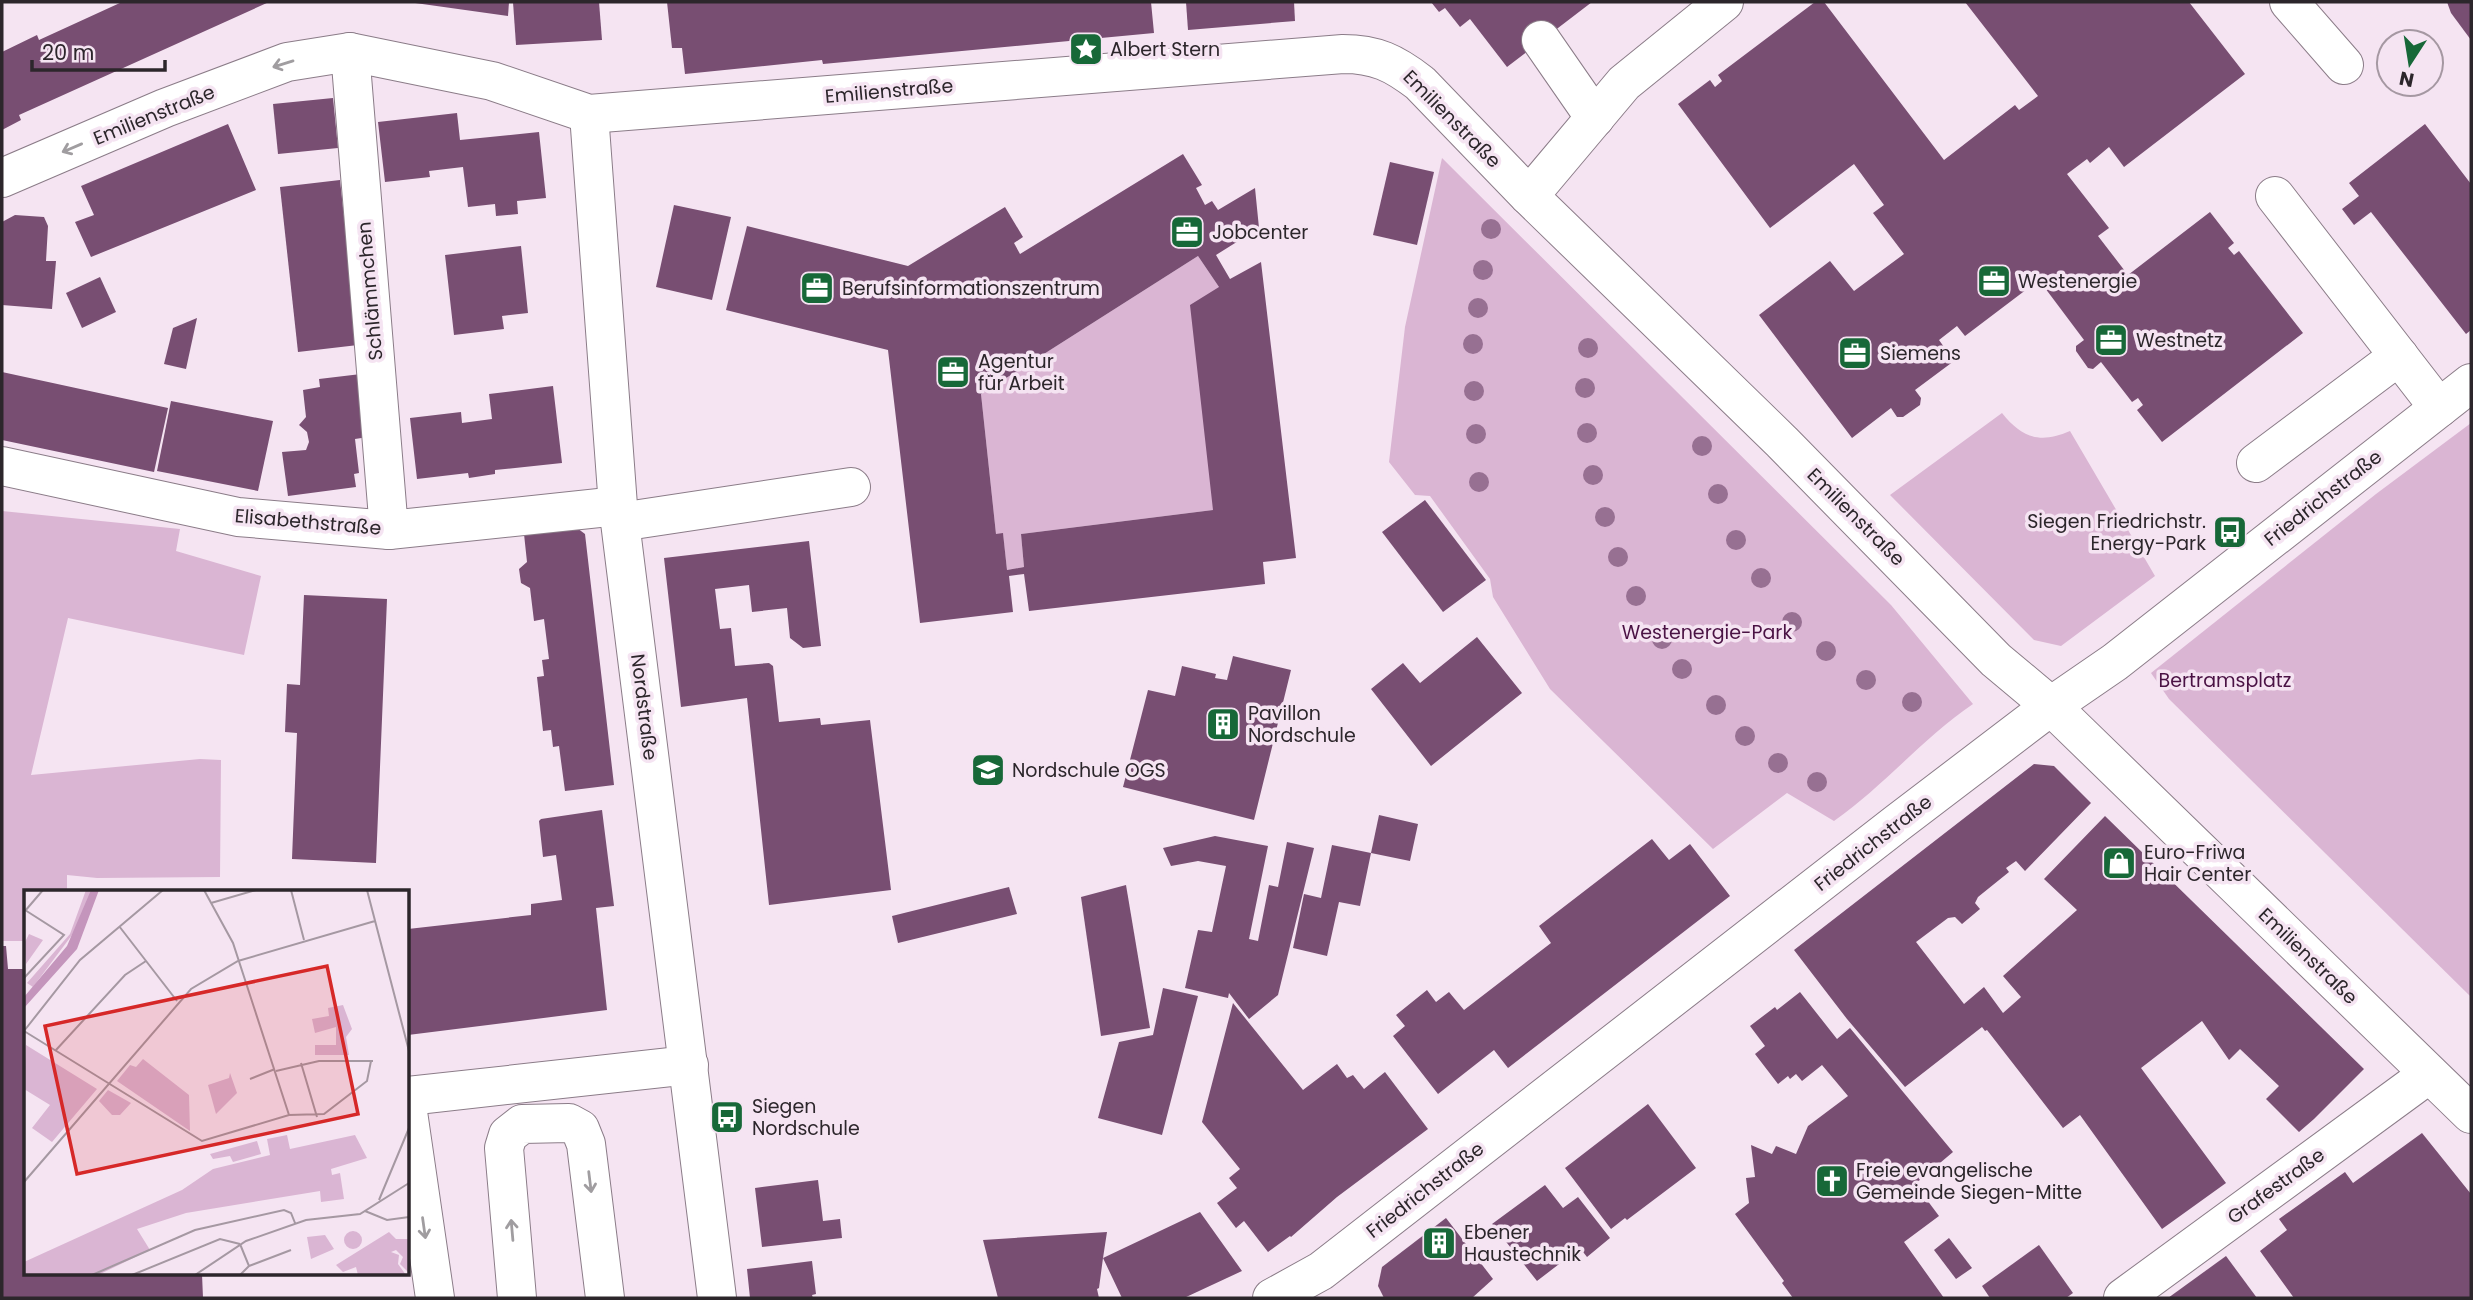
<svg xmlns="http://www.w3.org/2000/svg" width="2473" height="1300" viewBox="0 0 2473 1300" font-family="Poppins,sans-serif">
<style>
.green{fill:#dab5d3}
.building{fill:#784e72;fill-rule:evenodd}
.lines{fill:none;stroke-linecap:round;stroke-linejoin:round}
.minor-casing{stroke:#8b7c88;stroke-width:40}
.minor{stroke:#fff;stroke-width:38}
.tree{fill:#977092}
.oneway{stroke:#a09da0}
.labels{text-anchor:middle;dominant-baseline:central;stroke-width:7;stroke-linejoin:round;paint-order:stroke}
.poi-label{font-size:19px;fill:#2c262b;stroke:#f5e4f2;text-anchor:start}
.street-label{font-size:19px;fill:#2c262b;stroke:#f5e4f2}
.park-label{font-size:19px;fill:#4a1244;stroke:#f5e4f2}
.inset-road{fill:none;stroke:#a598a2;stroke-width:2}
.view{fill:#d62828;fill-opacity:0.15;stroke:#d62828;stroke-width:3.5}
.inset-edge{fill:none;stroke:#2c262b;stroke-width:3.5}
</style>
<rect width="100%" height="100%" fill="#f5e4f2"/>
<g class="green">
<path d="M1442,158L1891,605L1973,704C1923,738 1884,786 1834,821L1787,793L1713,849L1550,689L1493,597L1490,579L1430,496L1415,495L1389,462L1405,327Z"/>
<polygon points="1198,256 1219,287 1213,510 1021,534 1024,567 1007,570 1003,534 996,534 981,394"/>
<path d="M2002,413C2022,438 2040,444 2070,431L2155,576L2061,646L2034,640L1890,495Z"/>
<polygon points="2471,423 2471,997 2169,699 2151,673 2376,494"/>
<polygon points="2,511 180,529 176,551 261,576 244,655 68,618 31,775 200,759 221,760 220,877 97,878 67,875 67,892 26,892 26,941 2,941"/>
</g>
<g class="building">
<polygon points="122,2 269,2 19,115 21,120 2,130 2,52 37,35 39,40"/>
<polygon points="408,2 509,2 508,16"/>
<polygon points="513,2 599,2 602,40 516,45"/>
<polygon points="667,2 1151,2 1154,33 823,64 822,60 685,74 682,48 672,48"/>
<polygon points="1186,2 1294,2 1295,21 1188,30"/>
<polygon points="1431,2 1592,2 1507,67 1470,19 1460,27 1445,8 1439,12"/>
<polygon points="1815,2 1824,2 1944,160 2015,105 2019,110 2038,96 1965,2 2189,2 2245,74 2124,167 2109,147 2090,163 2087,159 2067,174 2109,228 2098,236 2128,275 2210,212 2234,243 2228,248 2234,255 2239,251 2303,333 2162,442 2137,410 2143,405 2138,398 2132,402 2101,362 2093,369 2088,368 2076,351 2076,346 2084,340 2039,280 1965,336 1957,326 1939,340 1954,361 1915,390 1921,398 1920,405 1903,417 1897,417 1891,408 1852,438 1759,315 1830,261 1854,291 1904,254 1873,213 1884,205 1854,164 1770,228 1678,104 1710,80 1715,87 1722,81 1718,75"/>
<polygon points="2447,2 2471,2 2471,40 2451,13"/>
<polygon points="333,98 338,148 278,154 273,104"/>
<polygon points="457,113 460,140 539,132 546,198 517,201 518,214 496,216 495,204 468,207 463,167 429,171 430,177 385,182 378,122"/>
<polygon points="228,124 256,190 91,257 75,222 94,215 81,186"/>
<polygon points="2425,124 2471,184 2471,330 2466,334 2371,212 2354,225 2342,209 2359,196 2349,183"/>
<path d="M1183,154L1202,185L1196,188L1205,205L1212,201L1218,210L1255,188L1259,228L1216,255L1230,279L1261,262L1296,558L1263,562L1265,584L1029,611L1024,574L1009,576L1013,612L920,623L888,350L726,310L747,226L908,266L1005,207L1023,237L1014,243L1020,254ZM1198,256L1219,287L1190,305L1213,510L1021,534L1024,567L1007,570L1003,533L996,534L981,394Z"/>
<polygon points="1390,162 1434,172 1417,245 1373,235"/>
<polygon points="340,180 358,345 298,352 280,187"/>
<polygon points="674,205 731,217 712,300 656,287"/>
<polygon points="15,215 44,217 48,226 46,261 56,261 52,309 2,305 2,222"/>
<polygon points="521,246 528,313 502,316 504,329 454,335 445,255"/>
<polygon points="100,277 116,312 82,328 66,293"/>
<polygon points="197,318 186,369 164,364 173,328"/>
<polygon points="2,372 168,408 154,472 2,440"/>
<polygon points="361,374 368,437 355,439 359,473 354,474 356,487 288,496 282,452 306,450 309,442 307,432 299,425 306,417 303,390 320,387 319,379"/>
<polygon points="553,386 562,463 495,470 495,474 469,478 468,473 417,479 410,418 461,412 462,423 492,419 489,394"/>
<polygon points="171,401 273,421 258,491 157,471"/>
<polygon points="1425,500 1486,580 1443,612 1382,532"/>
<polygon points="577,528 585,534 614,785 565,791 559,746 553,747 551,730 543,731 537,677 544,676 542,660 549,659 544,619 534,621 530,588 521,583 519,569 527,562 524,534"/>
<polygon points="809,541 821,646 803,648 790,638 787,608 752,612 749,585 715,589 720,629 731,628 735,666 769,663 773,666 779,722 820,718 821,725 870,720 891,890 769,905 747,698 681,707 664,558"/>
<polygon points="304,595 387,599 376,863 292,859 297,733 285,732 287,684 300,685"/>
<polygon points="1477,637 1522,693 1431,766 1371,689 1403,663 1420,683"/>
<polygon points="1233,656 1291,670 1254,820 1123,787 1148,690 1175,696 1182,666 1216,674 1215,678 1227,680"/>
<polygon points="2034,764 2054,766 2091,803 2025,871 2016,861 2006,868 2009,872 1978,897 1975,903 1980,909 1962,924 1955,917 1948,918 1916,942 1964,1004 1984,987 2003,1013 2021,997 2003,976 2077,910 2044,879 2105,816 2364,1069 2314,1119 2299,1132 2266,1099 2279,1086 2240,1049 2229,1060 2202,1021 2141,1068 2226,1183 2162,1229 2080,1115 2063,1128 1987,1030 1985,1031 1982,1027 1905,1087 1847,1019 1794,950"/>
<polygon points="602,810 614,906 596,908 607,1010 408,1035 408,929 531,915 531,904 562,900 556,855 543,857 539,821 541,819"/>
<polygon points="1379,815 1418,824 1410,861 1371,853"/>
<polygon points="1215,836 1268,846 1249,939 1258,941 1269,885 1278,887 1287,842 1314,848 1278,995 1249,1019 1229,993 1228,998 1185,988 1198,930 1212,932 1226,866 1198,861 1171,866 1163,848"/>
<polygon points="1652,839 1669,860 1690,844 1730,896 1508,1068 1494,1050 1438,1094 1393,1036 1405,1026 1396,1015 1427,990 1436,1002 1449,992 1464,1010 1551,943 1539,926"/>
<polygon points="1332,845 1371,853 1360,906 1339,902 1327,956 1293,948 1304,894 1321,898"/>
<polygon points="1126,885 1150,1028 1101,1036 1081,897"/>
<polygon points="1009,887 1017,914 898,943 892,916"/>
<polygon points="2,946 6,946 8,969 26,969 26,1274 202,1274 203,1298 2,1298"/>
<polygon points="1163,988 1198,996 1162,1135 1098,1118 1119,1042 1153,1035"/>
<polygon points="1800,992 1837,1039 1850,1028 1953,1152 1915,1184 1939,1216 1904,1242 1944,1298 1793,1298 1782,1283 1784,1281 1735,1214 1749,1203 1746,1178 1755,1177 1751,1145 1772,1154 1776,1146 1796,1154 1808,1126 1848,1096 1822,1065 1802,1081 1796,1074 1790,1079 1788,1076 1778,1084 1755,1054 1765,1046 1750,1026 1775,1007 1777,1010"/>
<polygon points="1233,1003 1303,1090 1337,1064 1347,1078 1353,1075 1364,1089 1385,1072 1428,1129 1337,1197 1291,1237 1290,1236 1268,1252 1244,1221 1236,1228 1217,1203 1237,1188 1229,1178 1240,1169 1202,1122"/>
<polygon points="1648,1104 1696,1168 1627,1220 1625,1218 1611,1229 1565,1168"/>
<polygon points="2422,1133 2471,1194 2471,1298 2294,1298 2260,1251 2287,1230 2279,1219 2345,1172 2353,1183"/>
<polygon points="818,1180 823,1221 840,1219 842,1238 762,1247 755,1188"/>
<polygon points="1545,1185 1563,1208 1578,1197 1610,1238 1587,1257 1580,1248 1537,1281 1492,1224"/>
<polygon points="1200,1212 1242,1271 1184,1298 1122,1298 1103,1258 1099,1288 1097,1289 1099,1298 998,1298 983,1240 1107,1232 1103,1258"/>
<polygon points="1446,1218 1493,1279 1472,1298 1384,1298 1378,1286 1382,1267"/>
<polygon points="1949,1238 1972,1268 1956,1279 1934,1250"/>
<polygon points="2039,1245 2073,1293 2066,1298 1990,1298 1982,1286"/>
<polygon points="2226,1256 2257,1298 2168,1298"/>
<polygon points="812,1261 816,1294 812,1295 813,1298 750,1298 747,1269"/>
</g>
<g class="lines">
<g class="minor-casing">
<g id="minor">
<polyline points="2289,2 2344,65"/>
<polyline points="1541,40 1595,118"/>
<polyline points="350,52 389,530"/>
<polyline points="589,114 618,506 717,1298"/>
<path d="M2,178L165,108L287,62L350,52L492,81L589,114L1343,54C1376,54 1394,63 1420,83L1529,196L1782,442L1996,660L2051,706L2471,1114"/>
<polyline points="1529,196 1624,83 1724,2"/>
<polyline points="2275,196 2439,408"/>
<polyline points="2256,463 2399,356"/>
<polyline points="2,466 238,517 389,530 618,506"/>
<polyline points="620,522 851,487"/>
<polyline points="408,1096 689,1065"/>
<polyline points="408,1112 435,1298"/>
<polyline points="517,1298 504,1148 508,1135 522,1124 569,1123 580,1129 586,1144 605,1298"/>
<polyline points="1272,1298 1321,1271 1896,824 2051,706 2115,662 2471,383"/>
<polyline points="2123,1298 2429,1074"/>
</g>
</g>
<use href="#minor" class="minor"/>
</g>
<g class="tree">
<circle cx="1491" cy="229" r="10"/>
<circle cx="1483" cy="270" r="10"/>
<circle cx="1478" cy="308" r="10"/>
<circle cx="1473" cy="344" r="10"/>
<circle cx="1588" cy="348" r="10"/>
<circle cx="1585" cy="388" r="10"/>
<circle cx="1474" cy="391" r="10"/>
<circle cx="1587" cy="433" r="10"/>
<circle cx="1476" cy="434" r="10"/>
<circle cx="1702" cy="446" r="10"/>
<circle cx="1593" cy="475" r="10"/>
<circle cx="1479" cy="482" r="10"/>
<circle cx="1718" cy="494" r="10"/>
<circle cx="1605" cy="517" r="10"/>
<circle cx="1736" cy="540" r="10"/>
<circle cx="1618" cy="557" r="10"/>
<circle cx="1761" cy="578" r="10"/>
<circle cx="1636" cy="596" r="10"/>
<circle cx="1792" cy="622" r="10"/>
<circle cx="1662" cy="639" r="10"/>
<circle cx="1826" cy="651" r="10"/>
<circle cx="1682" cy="669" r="10"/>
<circle cx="1866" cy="680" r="10"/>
<circle cx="1912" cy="702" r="10"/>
<circle cx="1716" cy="705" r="10"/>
<circle cx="1745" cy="736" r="10"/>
<circle cx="1778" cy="763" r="10"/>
<circle cx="1817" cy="782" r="10"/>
</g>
<defs><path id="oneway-shaft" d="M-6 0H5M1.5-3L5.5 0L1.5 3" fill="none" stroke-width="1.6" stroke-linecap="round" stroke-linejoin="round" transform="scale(1.75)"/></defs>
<g class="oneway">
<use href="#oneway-shaft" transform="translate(283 64) rotate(163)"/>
<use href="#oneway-shaft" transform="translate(72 148) rotate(157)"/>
<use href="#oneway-shaft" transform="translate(590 1182) rotate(83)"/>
<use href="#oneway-shaft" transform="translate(424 1228) rotate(82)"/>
<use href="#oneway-shaft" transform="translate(512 1230) rotate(-95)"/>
</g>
<defs>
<g id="sight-square" transform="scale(1.75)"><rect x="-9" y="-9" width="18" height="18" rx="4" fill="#176838" stroke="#f5e4f2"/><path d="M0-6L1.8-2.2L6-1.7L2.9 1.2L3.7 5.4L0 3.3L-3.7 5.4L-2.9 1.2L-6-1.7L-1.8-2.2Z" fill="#fff"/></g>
<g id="office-square" transform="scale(1.75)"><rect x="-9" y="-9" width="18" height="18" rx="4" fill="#176838" stroke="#f5e4f2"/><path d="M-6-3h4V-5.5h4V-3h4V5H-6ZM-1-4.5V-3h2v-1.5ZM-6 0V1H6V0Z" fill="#fff"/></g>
<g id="bus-square" transform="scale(1.75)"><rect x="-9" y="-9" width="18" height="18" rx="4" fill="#176838" stroke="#f5e4f2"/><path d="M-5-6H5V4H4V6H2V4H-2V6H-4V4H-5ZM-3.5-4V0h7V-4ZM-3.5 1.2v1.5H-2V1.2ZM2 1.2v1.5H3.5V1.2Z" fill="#fff"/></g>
<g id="building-square" transform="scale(1.75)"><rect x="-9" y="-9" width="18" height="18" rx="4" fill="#176838" stroke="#f5e4f2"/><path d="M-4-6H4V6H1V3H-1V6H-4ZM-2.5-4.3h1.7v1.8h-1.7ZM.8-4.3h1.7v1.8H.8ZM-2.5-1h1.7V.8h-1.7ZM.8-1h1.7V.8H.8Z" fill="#fff"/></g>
<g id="school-square" transform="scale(1.75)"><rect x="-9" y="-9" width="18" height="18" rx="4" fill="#176838" stroke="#f5e4f2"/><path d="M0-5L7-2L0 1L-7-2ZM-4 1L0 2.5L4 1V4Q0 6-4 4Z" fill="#fff"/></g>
<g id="shop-square" transform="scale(1.75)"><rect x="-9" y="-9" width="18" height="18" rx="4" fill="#176838" stroke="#f5e4f2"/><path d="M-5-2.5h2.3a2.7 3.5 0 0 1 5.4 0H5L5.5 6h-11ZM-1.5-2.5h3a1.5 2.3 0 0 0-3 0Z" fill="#fff"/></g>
<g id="church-square" transform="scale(1.75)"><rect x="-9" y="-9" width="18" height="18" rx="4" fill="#176838" stroke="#f5e4f2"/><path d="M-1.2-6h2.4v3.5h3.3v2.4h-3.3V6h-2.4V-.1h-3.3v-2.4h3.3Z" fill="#fff"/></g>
</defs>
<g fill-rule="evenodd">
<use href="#sight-square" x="1086" y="49"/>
<use href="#office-square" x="1187" y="232"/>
<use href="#office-square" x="1994" y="281"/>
<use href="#office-square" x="817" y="288"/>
<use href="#office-square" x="2111" y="340"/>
<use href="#office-square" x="1855" y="353"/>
<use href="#office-square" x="953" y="372"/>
<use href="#bus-square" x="2230" y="532"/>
<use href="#building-square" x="1223" y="724"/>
<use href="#school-square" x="988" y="770"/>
<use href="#shop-square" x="2119" y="863"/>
<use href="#bus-square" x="727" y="1117"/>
<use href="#church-square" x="1832" y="1181"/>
<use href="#building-square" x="1439" y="1243"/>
</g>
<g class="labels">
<g class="poi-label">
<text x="1110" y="49">Albert Stern</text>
<text x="1212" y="232">Jobcenter</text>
<text x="2018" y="281">Westenergie</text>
<text x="842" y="288">Berufsinformationszentrum</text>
<text x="2136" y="340">Westnetz</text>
<text x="1880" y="353">Siemens</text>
<text x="978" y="361">Agentur<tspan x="978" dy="22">für Arbeit</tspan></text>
<text x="2206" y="521" text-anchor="end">Siegen Friedrichstr.<tspan x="2206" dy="22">Energy-Park</tspan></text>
<text x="1248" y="713">Pavillon<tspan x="1248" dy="22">Nordschule</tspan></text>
<text x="1012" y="770">Nordschule OGS</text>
<text x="2144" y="852">Euro-Friwa<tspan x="2144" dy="22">Hair Center</tspan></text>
<text x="752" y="1106">Siegen<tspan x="752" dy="22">Nordschule</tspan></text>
<text x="1856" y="1170">Freie evangelische<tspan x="1856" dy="22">Gemeinde Siegen-Mitte</tspan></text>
<text x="1464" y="1232">Ebener<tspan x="1464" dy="22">Haustechnik</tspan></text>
</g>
<g class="street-label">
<text transform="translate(889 91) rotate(-5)">Emilienstraße</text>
<text transform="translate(154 115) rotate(-22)">Emilienstraße</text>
<text transform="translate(1452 119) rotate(45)">Emilienstraße</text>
<text transform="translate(370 291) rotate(-95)">Schlämmchen</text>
<text transform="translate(2323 498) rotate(-38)">Friedrichstraße</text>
<text transform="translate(1856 517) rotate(45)">Emilienstraße</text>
<text transform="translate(308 522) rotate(5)">Elisabethstraße</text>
<text transform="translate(644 707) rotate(83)">Nordstraße</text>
<text transform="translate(1873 843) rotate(-38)">Friedrichstraße</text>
<text transform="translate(2308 956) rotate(44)">Emilienstraße</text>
<text transform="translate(2276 1186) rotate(-36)">Grafestraße</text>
<text transform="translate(1425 1190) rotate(-38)">Friedrichstraße</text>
</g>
<g class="park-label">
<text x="1707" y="632">Westenergie-Park</text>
<text x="2225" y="680">Bertramsplatz</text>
</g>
</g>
<g transform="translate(24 890)">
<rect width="385" height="385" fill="#f5e4f2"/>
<path d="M62,0H67L66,7L54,37L9,97L3,93L46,44ZM5,44L19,50L2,74L0,54ZM319,115L328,139L322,147L325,165H291V155H312V137L291,143L288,129L305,126L304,118ZM2,155L73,199L28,252L8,238L26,215L0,199ZM119,169L165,205L166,241L93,191L106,175L112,177ZM206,183L213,203L192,224L184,195L205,188ZM84,200L107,213L96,225H88L75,211ZM263,245L266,259L331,245L343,268L307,279L308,285L316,283L320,309L297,312L296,301L162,323L113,339L126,360L74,385H0V372L158,300L189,279L246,265L243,249ZM233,251L237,264L209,272L206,266L189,269L186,264ZM320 350a9 9 0 1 1 18 0a9 9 0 1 1-18 0ZM365,342L372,349H385V383L376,374L379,367L372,360L367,362L375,365L374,374L382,385H334L332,377L319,382L312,375ZM301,345L310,359L287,369L283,347Z" fill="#dab5d3"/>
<path d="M67,0H75L53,59L0,118V107L43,56Z" fill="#c495bc"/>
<path class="inset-road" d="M180,0L209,53L265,225M267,0L280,50M343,0L385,161M187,13L232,0M1,21L19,0M95,36L153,111M0,88L40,45L1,20M0,141L178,251L265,225L300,224L343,191L347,171M0,141L56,70L139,0M32,160L101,85L122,71M277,173L293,227M252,181L295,171H349M226,189L251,179M0,292L167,99L214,71L351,31M355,310L385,238M341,321L363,330L385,327M216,354L225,376L216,385M225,376L267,360M68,385L171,340L260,320L267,323L271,333M108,385L196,349L216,354M171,385L222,351L282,330L336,324L385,293"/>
<path class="view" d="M303,76L334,224L53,284L21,136Z"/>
<rect width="385" height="385" class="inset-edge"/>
</g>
<rect width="2473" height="1300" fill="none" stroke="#2c262b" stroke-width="7"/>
<g transform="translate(2410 63) rotate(192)"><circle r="33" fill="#f5e4f2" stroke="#a598a2" stroke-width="2"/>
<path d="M0-5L12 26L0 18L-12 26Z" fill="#176838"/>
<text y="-10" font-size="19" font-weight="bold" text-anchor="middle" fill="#2c262b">N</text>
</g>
<path d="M32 60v10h133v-10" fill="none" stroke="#2c262b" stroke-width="3.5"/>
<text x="42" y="60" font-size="21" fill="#2c262b" stroke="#f5e4f2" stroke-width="5" paint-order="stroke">20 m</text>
</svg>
